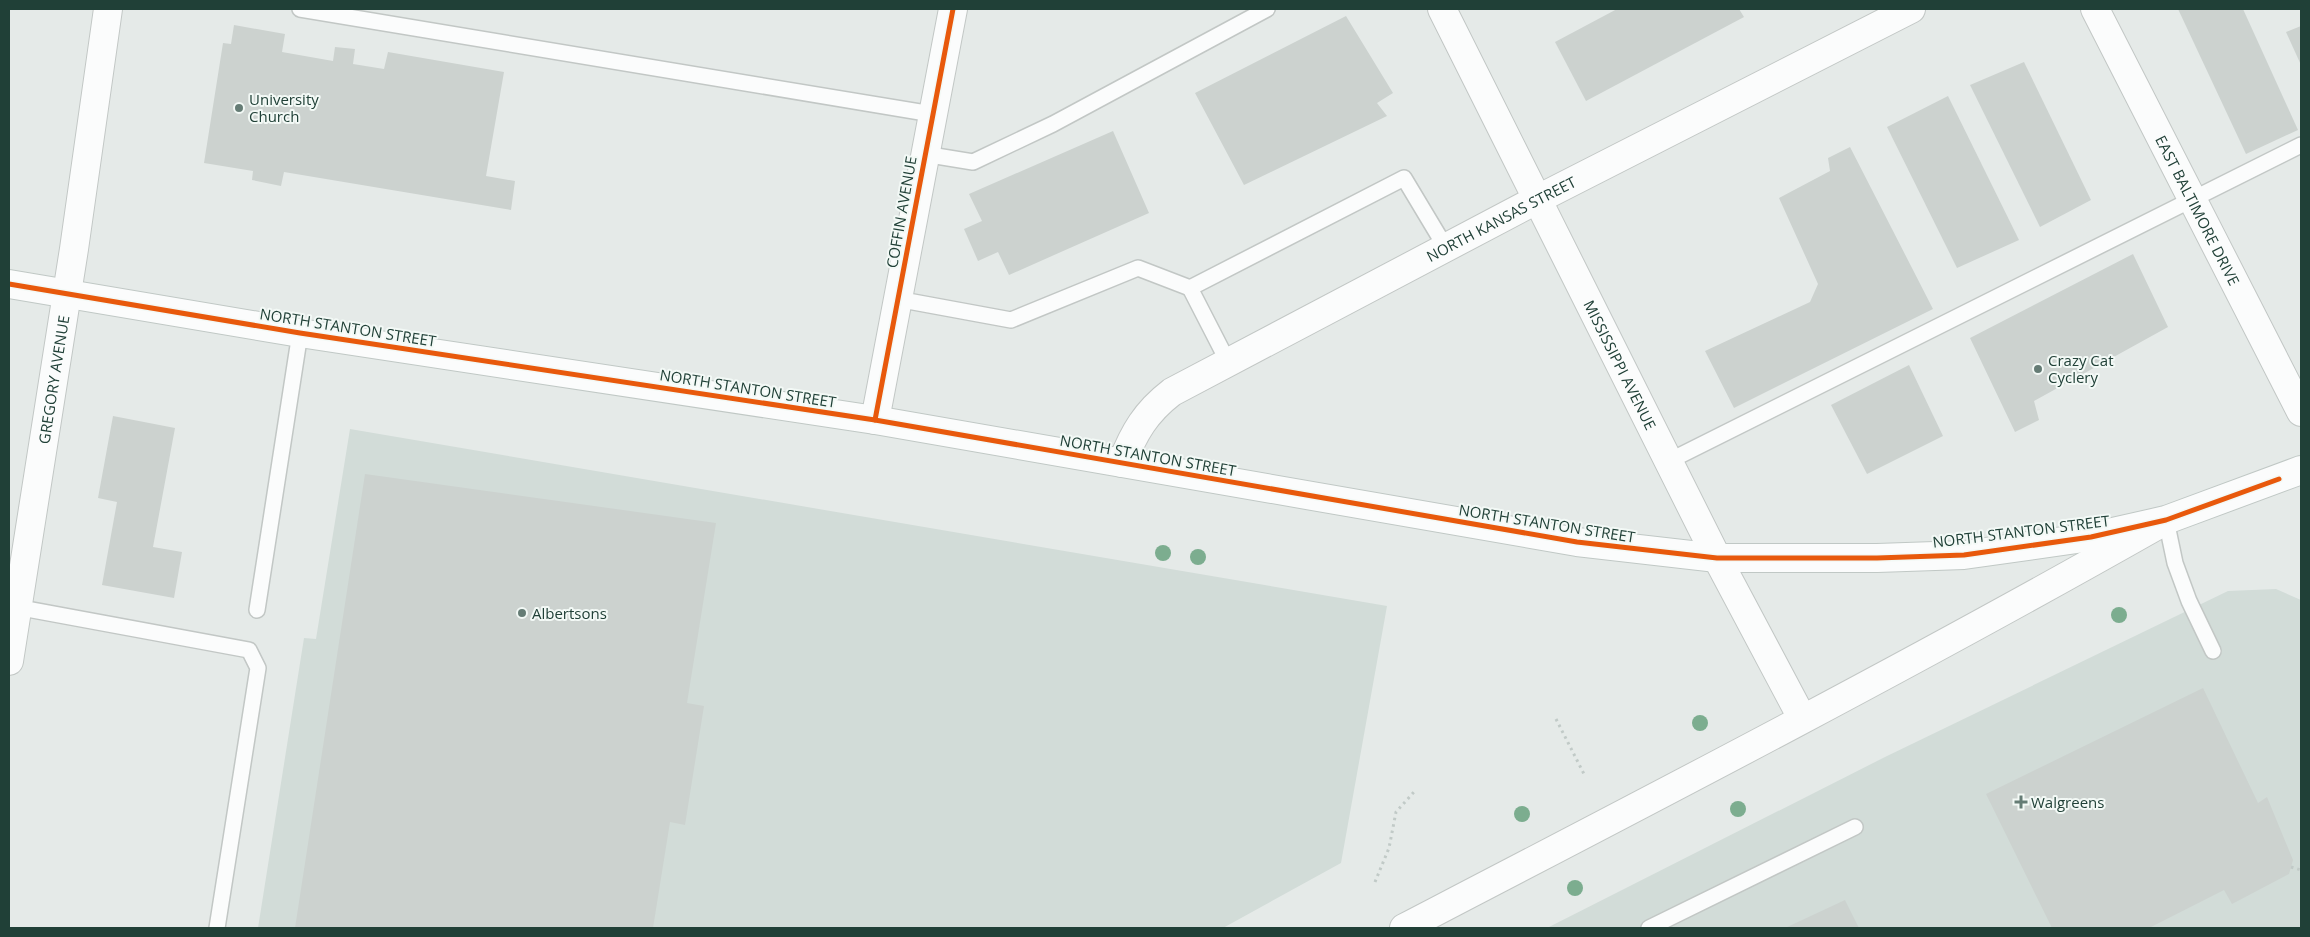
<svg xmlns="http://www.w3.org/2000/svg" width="2310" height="937" viewBox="0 0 2310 937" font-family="'Open Sans',sans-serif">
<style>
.built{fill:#d2dcd8}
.building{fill:#ccd2cf}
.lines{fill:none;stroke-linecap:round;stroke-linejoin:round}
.lane-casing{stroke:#c2c7c5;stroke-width:18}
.street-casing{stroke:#c2c7c5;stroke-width:30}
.secondary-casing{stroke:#c0c8c5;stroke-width:30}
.path{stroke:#c1cac7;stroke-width:3;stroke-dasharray:2.5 4;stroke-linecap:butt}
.lane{stroke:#fbfcfc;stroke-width:15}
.street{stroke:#fbfcfc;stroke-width:28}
.secondary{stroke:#fbfcfc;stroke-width:28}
.cycleway-casing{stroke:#f3f9f6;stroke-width:8}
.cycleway{stroke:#e8590c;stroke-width:5}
.tree{fill:#7cad8f}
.poi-dot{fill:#657c75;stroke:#f3f9f6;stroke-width:2}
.labels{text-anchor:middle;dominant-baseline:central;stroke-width:4;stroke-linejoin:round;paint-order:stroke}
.poi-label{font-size:15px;fill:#204037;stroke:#f3f9f6;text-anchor:start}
.street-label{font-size:15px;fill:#204037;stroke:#f3f9f6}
</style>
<rect width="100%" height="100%" fill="#e5eae8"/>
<g class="built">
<polygon points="350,429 1387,606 1341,863 1223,928 258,928 304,638 316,639"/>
<polygon points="2276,589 2301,600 2301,928 1547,928 1885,757 2228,591"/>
</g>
<g class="building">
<polygon points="1617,9 1739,9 1744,17 1586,101 1555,42"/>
<polygon points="2178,9 2243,9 2298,130 2246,154"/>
<polygon points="1346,16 1393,93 1377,103 1387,116 1244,185 1195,93"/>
<polygon points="234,25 285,34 282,52 333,61 335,47 355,49 353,64 384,69 388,52 504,72 486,176 515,181 511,210 284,172 281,186 252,180 253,171 204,163 223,43 231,44"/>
<polygon points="2301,26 2301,65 2286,32"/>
<polygon points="2024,62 2091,200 2040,227 1970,85"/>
<polygon points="1948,96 2019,240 1957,268 1887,127"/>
<polygon points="1113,131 1149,213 1009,275 998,252 978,261 964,229 982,221 969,194"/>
<polygon points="1850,147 1933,309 1734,408 1705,351 1810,302 1818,284 1779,198 1830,171 1828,158"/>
<polygon points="2133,254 2168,327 2034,401 2039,420 2015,432 1970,338"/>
<polygon points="1909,365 1943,436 1867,474 1831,405"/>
<polygon points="113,416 175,428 153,547 182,552 174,598 102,585 117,502 98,498"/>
<polygon points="365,474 716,523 687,703 704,706 685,825 670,822 653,928 295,928"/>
<polygon points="2203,688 2258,803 2267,797 2293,860 2289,874 2232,904 2224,890 2149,928 2052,928 1986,794"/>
<polygon points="1845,900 1859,928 1785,928"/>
</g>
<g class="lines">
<g class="lane-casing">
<g id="lane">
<polyline points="300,9 932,114"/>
<polyline points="924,154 973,162 1053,124 1267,9"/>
<polyline points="897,299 1011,320 1138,268 1190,288"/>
<polyline points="1228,362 1190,288 1404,178 1446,248"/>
<polyline points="1669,461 2301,145"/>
<polyline points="2166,520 2175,563 2189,601 2213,651"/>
<polyline points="11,606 249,650 258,668 217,928"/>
<polyline points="257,610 300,333"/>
<polyline points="1649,928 1855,827"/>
</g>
</g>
<g class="street-casing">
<g id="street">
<path id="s1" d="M1442,9L1717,558L1802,718"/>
<path id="s2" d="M2095,9L2301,412"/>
<polyline points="875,420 953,9"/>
<path id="s3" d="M1122,463C1134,432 1146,412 1172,392L1538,199L1911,9"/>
<path id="s4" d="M9,661L74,249L108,9"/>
<path d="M1404,928C1656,797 1909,666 2156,526"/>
</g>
</g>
<g class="secondary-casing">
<polyline id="secondary" points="9,284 300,333 875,420 1577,542 1717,558 1877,558 1964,555 2091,537 2166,520 2301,470"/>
</g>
<g class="path">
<polyline points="1556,719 1585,776"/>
<polyline points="2291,867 2301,870"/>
<polyline points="1375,882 1389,848 1396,812 1414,792"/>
</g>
<use href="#lane" class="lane"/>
<use href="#street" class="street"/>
<use href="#secondary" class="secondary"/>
<g class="cycleway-casing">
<g id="cycleway">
<polyline points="9,284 300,333 875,420 1577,542 1717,558 1877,558 1964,555 2091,537 2166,520 2279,479"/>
<polyline points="875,420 953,9"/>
</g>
</g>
<use href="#cycleway" class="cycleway"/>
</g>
<g class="tree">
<circle cx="1163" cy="553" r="8"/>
<circle cx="1198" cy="557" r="8"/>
<circle cx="2119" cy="615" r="8"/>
<circle cx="1700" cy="723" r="8"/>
<circle cx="1738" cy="809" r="8"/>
<circle cx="1522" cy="814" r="8"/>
<circle cx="1575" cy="888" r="8"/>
</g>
<g class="poi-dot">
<circle cx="239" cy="108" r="5"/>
<circle cx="2038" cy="369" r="5"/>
<circle cx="522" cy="613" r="5"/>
<path d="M2018.5 794.5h5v5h5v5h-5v5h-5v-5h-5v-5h5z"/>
</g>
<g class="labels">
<g class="poi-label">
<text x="249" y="99">University<tspan x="249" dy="17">Church</tspan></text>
<text x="2048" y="360">Crazy Cat<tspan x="2048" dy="17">Cyclery</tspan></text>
<text x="532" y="613">Albertsons</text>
<text x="2031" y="802">Walgreens</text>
</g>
<g class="street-label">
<text stroke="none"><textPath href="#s2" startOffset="226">EAST BALTIMORE DRIVE</textPath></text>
<text transform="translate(901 212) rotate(-80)">COFFIN AVENUE</text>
<text stroke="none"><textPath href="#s3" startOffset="460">NORTH KANSAS STREET</textPath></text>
<text transform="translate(348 327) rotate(9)">NORTH STANTON STREET</text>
<text stroke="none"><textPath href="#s1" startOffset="398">MISSISSIPPI AVENUE</textPath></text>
<text stroke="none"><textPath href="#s4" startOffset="285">GREGORY AVENUE</textPath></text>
<text transform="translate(748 388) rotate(9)">NORTH STANTON STREET</text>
<text transform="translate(1148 455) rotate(10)">NORTH STANTON STREET</text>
<text transform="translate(1547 523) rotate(9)">NORTH STANTON STREET</text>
<text transform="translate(2021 531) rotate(-7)">NORTH STANTON STREET</text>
</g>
</g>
<rect width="2310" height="937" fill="none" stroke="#204037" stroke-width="20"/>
</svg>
